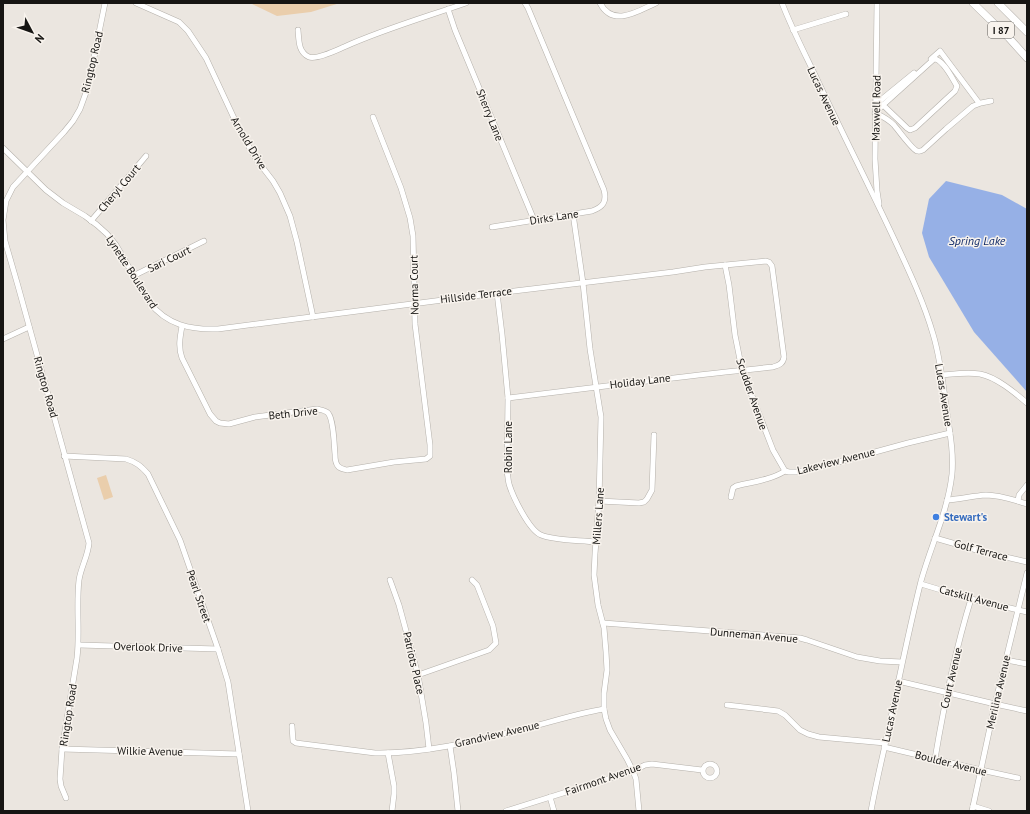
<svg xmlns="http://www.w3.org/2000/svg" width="1030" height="814" viewBox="0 0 1030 814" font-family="'PT Sans',sans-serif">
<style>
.green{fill:#eaceac}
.water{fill:#96b0e6}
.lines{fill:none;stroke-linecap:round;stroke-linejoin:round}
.minor-casing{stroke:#b4b0aa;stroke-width:6}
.highway-casing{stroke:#b4b0aa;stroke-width:8}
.minor{stroke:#fff;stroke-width:5}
.highway{stroke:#fff;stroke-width:7}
.shop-dot{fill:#3f7fe0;stroke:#f8f3ed;stroke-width:1.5}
.labels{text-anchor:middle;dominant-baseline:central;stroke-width:3;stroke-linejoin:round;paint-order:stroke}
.shield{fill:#f8f3ed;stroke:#5a5854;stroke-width:1}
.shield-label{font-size:10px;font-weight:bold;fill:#161513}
.street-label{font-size:11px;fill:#161513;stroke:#f8f3ed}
.shop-label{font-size:11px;font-weight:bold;fill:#366cbe;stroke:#f8f3ed;text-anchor:start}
.water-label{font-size:12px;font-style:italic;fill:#142d6a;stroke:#f8f3ed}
</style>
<rect width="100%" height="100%" fill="#ebe6e0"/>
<g class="green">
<polygon points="250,3 340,3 311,12 277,16"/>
<polygon points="106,475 113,497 104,500 97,478"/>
</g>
<polygon class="water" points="946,181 1002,195 1027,209 1027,392 974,332 929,257 922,233 929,199"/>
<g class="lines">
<g class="minor-casing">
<g id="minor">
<polyline points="136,3 179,22 188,31 206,58 240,131 256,159 273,181 280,193 290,216 297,242 313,317"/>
<path d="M600,3C613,28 638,11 656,3"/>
<path d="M782,3C792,29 804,52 816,77C842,133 870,187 896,243C910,273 924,303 933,334C940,357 943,382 946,406C949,428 954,451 952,474C948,511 931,545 921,581C909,629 899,678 889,727C883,755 876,783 871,811"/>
<polyline points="877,3 875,159 877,191 879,204"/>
<polyline points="448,9 455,30 534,220"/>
<path d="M298,30C299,40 298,52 309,57C317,60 337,50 344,47C384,29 426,17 466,3"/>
<polyline points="793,30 846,14"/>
<polyline points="931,59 940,51 979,103"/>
<path d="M934,59C943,59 952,78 957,86L955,91L915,128L910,130L907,128L883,105Z"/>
<polyline points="876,104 914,73"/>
<path d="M883,105L875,113C882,116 888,119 894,125C899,131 911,148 917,151C920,152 920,151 923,150L946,129L973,106L981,103L991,101"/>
<path d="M3,148L46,190L63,203L85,216L97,225L107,234L116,245L149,302C167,325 190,330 218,329L497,293L673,272L705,267L766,261L769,262L772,266L784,357C783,364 779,365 773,367C684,376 596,387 508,398"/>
<polyline points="573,214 583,283 590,349 601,417 599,501 595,554 594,575 598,605 604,628 606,652 607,670 604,693 604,709 606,719 610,730 627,759 633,771 636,779 639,811"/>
<polyline points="91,221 146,156"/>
<path d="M492,227L592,211C603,207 607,202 604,190L528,8L525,3"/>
<polyline points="725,265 729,285 735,335 742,370 773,450 785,471"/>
<polyline points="133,276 204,241"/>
<path d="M497,293L502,334L508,398L507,472C508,476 508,480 509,484C513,497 529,530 541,535C555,541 581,540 596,542"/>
<path d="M182,326C180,337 178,347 182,358L210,414L216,421L220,423L229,424L255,417L317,409C321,410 325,410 328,413C334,420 334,445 335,454C335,458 335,463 338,466C340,469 344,469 347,470L394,462L426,459L430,456V445L415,324L413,236L410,218L401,188L373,117"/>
<polyline points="3,339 29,327"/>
<path d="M942,375C954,374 967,372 980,374C996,377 1014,392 1027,403"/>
<path d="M64,456L126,459C136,462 141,466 148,474L180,540L218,649L228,682L248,811"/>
<path d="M731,497L733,488L736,486C752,482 771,480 785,471L789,472H798L842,461L908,443L950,433"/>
<path d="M947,500C960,499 973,496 986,495C1000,495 1014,500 1027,504"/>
<polyline points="599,501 639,503 644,502 647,499 652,490 654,435"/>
<polyline points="1018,501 1019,495 1027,485"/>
<polyline points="935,538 980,551 1027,562"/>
<polyline points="390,580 399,605 418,675 426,723 429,749"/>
<polyline points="921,584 971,599 1027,612"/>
<polyline points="603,623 750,634 800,638 807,640 857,657 880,661 902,662"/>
<polyline points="79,645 218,649"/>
<polyline points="1006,660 1027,664"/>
<polyline points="418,675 489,650 496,643 493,626 477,585 472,580"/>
<polyline points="898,681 995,704 1027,711"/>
<polyline points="727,705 778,711 785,715 800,730 808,734 819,737 885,743"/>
<path d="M292,726L293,741L296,743L375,753C421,754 471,742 515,731C545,724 574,714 604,709"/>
<polyline points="450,746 454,773 458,811"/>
<polyline points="884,747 981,770 1018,778"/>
<polyline points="62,749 239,754"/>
<polyline points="388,753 394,786 394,794 392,811"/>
<path d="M935,759C944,705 955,651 971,599"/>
<circle cx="710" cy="771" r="7"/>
<polyline points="550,797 554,811"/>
<path d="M66,798L61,786L60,779L62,749L77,658C80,632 76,606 79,580C81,567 88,556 89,543L18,286L5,241L3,220L6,201L13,187L64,132L73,121L80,109L88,87L105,3"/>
<polyline points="973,806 989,811"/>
<polyline points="506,811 633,771 645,765 652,764 702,770"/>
<polyline points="972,811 995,704 1027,573"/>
</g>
</g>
<g class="highway-casing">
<g id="highway">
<polyline points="973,3 1009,38 1027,58"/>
<polyline points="998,3 1027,32"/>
</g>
</g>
<use href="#minor" class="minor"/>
<use href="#highway" class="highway"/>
</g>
<circle class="shop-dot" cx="936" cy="517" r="4"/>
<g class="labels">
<rect class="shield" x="988" y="22" width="26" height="16" rx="3"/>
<g class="shield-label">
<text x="1001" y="30">I 87</text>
</g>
<g class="street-label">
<text transform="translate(92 62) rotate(-77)">Ringtop Road</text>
<text transform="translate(824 96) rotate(65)">Lucas Avenue</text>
<text transform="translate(876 108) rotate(-89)">Maxwell Road</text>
<text transform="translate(490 115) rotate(68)">Sherry Lane</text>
<text transform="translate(249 143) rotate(59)">Arnold Drive</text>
<text transform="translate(119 188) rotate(-50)">Cheryl Court</text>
<text transform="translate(554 217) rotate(-9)">Dirks Lane</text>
<text transform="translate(169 259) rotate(-26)">Sari Court</text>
<text transform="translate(132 272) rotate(57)">Lynette Boulevard</text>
<text transform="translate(414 285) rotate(-91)">Norma Court</text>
<text transform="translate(476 295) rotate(-7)">Hillside Terrace</text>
<text transform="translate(640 381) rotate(-7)">Holiday Lane</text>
<text transform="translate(46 387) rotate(74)">Ringtop Road</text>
<text transform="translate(752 394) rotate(71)">Scudder Avenue</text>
<text transform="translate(944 395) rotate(81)">Lucas Avenue</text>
<text transform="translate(293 413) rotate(-6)">Beth Drive</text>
<text transform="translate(508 447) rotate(-90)">Robin Lane</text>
<text transform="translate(836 461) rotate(-14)">Lakeview Avenue</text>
<text transform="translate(598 516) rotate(-86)">Millers Lane</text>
<text transform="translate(981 550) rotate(15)">Golf Terrace</text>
<text transform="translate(199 596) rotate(71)">Pearl Street</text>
<text transform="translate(974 598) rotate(15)">Catskill Avenue</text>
<text transform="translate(754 635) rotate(5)">Dunneman Avenue</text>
<text transform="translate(148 647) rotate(2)">Overlook Drive</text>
<text transform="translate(414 663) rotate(77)">Patriots Place</text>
<text transform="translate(951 678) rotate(-77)">Court Avenue</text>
<text transform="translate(998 692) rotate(-77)">Merilina Avenue</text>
<text transform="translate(892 711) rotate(-78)">Lucas Avenue</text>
<text transform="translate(68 715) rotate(-81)">Ringtop Road</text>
<text transform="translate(497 734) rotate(-13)">Grandview Avenue</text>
<text transform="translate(150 751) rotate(1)">Wilkie Avenue</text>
<text transform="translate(951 763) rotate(14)">Boulder Avenue</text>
<text transform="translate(603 779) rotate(-19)">Fairmont Avenue</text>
</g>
<g class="shop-label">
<text x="944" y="517">Stewart's</text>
</g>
<g class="water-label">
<text x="977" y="240">Spring Lake</text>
</g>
</g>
<rect width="1030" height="814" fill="none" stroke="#161513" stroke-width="8"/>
<g transform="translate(32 32) rotate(131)" stroke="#f8f3ed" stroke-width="3" paint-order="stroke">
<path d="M0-3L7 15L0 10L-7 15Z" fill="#161513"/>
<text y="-6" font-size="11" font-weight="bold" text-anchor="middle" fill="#161513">N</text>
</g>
</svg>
